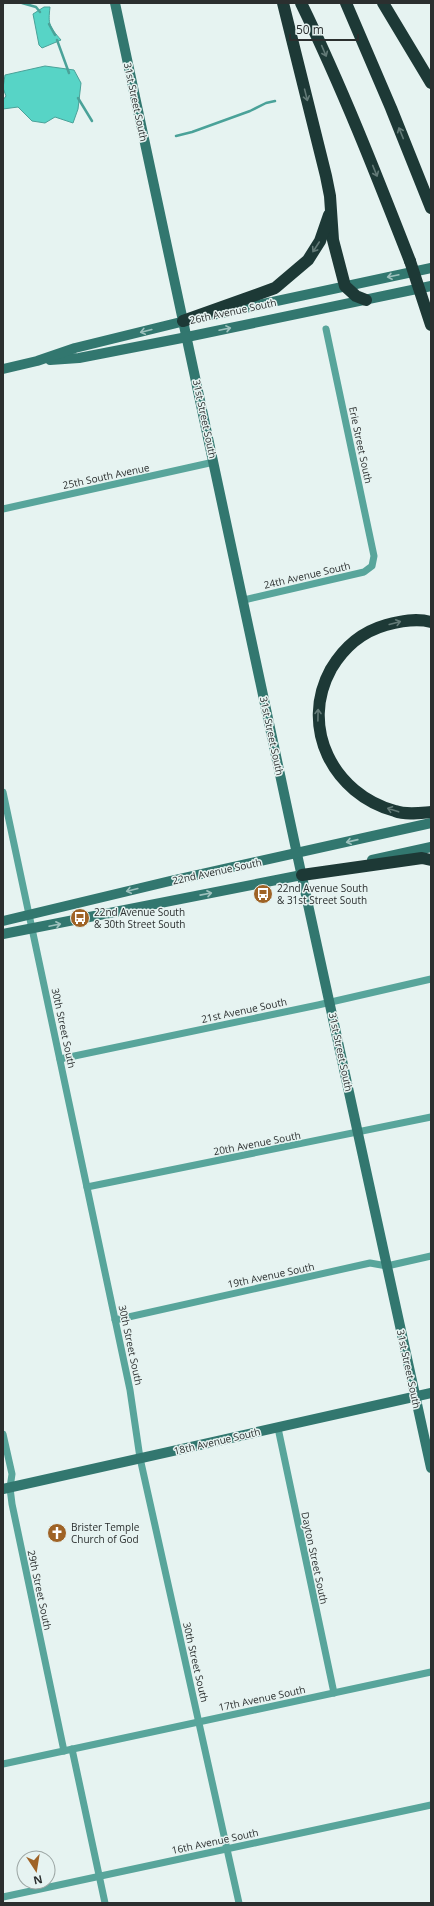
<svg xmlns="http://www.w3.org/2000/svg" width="434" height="1906" viewBox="0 0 434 1906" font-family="'Open Sans',sans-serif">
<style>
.water{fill:#57d4c6;stroke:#4aa299}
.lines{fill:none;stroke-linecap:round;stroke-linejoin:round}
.stream{stroke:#4aa299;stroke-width:2.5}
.street{stroke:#58a59b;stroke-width:7}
.secondary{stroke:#32776f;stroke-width:10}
.highway{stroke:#1d3936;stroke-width:12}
.highway-bridge{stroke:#1d3936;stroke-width:12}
.oneway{stroke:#637a77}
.oneway2{stroke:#9ec1bd}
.labels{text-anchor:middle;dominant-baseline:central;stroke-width:3;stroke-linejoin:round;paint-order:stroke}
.street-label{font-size:10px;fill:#2b2f2f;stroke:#e6f3f1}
.poi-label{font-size:10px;fill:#2b2f2f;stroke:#e6f3f1;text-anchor:start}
</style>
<rect width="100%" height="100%" fill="#e6f3f1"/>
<g class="water">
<path d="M44,7H50C48,25 49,26 61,40L42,48L39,45L33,14Z"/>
<polygon points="45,66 74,70 81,83 78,109 73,123 55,117 45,123 32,121 18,107 3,109 3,100 6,96 3,88 5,75"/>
</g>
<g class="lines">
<g class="stream">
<polyline points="3,3 4,3"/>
<polyline points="22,3 36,7 40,12"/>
<polyline points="49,24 55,35"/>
<polyline points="57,40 69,73"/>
<polyline points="78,98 92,121"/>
<polyline points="176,136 192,132 250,111 266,103 275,101"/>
</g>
<g class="street">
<polyline points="3,509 214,462"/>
<polyline points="244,600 364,572 372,566 374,556 326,329"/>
<polyline points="3,792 130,1390 140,1458 239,1903"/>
<polyline points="60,1059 318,1005 431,979"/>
<polyline points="87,1187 431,1117"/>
<polyline points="115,1320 370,1263 387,1266 431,1256"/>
<polyline points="278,1428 334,1693"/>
<polyline points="3,1434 12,1474 10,1488 12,1504 64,1751"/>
<polyline points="72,1749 105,1903"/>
<polyline points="3,1764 431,1672"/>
<polyline points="3,1897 431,1805"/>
</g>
<g class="secondary">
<polyline points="115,3 297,854 431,1468"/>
<polyline points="212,315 431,268"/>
<polyline points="50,360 79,358 187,337 431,286"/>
<polyline points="3,369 37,361 75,348 189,320"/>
<polyline points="372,860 431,847"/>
<polyline points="3,921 170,881 431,823"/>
<polyline points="3,934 307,874"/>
<polyline points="3,1489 431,1393"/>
</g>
<g class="highway">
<polyline points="283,3 326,176 330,196 333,240 345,286 356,296 366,300"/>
<path d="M301,3C342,87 376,174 410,261"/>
<polyline points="346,3 391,108 431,208"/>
<polyline points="383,3 431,83"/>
<polyline points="183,321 275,288 308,260 320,241 329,215"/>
<path d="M431,622C416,618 401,621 386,625C361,632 344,647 331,669C299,727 333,794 395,811C406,815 419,813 431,812"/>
<polyline points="302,875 422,858 431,860"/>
</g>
<polyline class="highway-bridge" points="410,261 431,325"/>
</g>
<defs><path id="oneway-shaft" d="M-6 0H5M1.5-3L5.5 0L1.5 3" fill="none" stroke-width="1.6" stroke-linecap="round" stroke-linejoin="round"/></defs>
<g class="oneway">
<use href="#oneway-shaft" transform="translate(324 51) rotate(67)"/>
<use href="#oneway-shaft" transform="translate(306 95) rotate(76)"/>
<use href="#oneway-shaft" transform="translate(401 133) rotate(-112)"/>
<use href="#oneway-shaft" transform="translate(375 171) rotate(68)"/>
<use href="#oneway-shaft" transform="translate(316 247) rotate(123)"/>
<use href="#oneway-shaft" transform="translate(395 623) rotate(-15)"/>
<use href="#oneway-shaft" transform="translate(318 715) rotate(-89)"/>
<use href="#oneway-shaft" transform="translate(393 810) rotate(-162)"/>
</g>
<g class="oneway2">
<use href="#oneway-shaft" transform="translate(393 276) rotate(168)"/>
<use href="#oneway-shaft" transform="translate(225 329) rotate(-12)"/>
<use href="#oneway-shaft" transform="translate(146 331) rotate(166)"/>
<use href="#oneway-shaft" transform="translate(352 841) rotate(167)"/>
<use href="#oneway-shaft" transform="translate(132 890) rotate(166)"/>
<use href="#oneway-shaft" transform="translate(206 894) rotate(-11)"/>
<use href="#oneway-shaft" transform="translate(55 925) rotate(-12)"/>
</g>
<defs>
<g id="bus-disc" transform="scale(1)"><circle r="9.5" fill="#9f6326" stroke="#e6f3f1"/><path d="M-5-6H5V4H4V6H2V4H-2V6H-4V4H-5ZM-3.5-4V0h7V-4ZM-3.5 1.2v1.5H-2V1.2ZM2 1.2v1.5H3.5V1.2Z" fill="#fff"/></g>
<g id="church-disc" transform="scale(1)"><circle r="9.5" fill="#9f6326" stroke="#e6f3f1"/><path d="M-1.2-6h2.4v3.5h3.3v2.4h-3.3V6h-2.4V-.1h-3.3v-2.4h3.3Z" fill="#fff"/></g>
</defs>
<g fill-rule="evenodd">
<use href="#bus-disc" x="263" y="894"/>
<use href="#bus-disc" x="80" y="918"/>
<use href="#church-disc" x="57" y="1533"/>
</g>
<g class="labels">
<g class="street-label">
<text transform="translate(136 102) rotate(78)">31st Street South</text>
<text transform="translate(233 311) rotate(-12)">26th Avenue South</text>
<text transform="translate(205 419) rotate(78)">31st Street South</text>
<text transform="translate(361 445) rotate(78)">Erie Street South</text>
<text transform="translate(106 476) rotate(-12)">25th South Avenue</text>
<text transform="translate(307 575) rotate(-13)">24th Avenue South</text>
<text transform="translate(272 736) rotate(78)">31st Street South</text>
<text transform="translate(217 871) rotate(-12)">22nd Avenue South</text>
<text transform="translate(244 1010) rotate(-12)">21st Avenue South</text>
<text transform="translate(64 1028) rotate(78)">30th Street South</text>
<text transform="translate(341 1052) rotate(78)">31st Street South</text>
<text transform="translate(257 1143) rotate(-11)">20th Avenue South</text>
<text transform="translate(271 1275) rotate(-12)">19th Avenue South</text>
<text transform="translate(131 1345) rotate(78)">30th Street South</text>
<text transform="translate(409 1369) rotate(78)">31st Street South</text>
<text transform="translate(217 1441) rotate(-13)">18th Avenue South</text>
<text transform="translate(315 1558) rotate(78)">Dayton Street South</text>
<text transform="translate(40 1590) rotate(78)">29th Street South</text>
<text transform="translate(196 1662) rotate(77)">30th Street South</text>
<text transform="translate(262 1698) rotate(-12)">17th Avenue South</text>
<text transform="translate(215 1841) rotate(-12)">16th Avenue South</text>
</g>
<g class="poi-label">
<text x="277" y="888">22nd Avenue South<tspan x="277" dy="12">&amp; 31st Street South</tspan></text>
<text x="94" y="912">22nd Avenue South<tspan x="94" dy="12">&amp; 30th Street South</tspan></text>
<text x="71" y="1527">Brister Temple<tspan x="71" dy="12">Church of God</tspan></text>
</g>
</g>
<rect width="434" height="1906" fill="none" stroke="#2b2f2f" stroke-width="8"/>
<g transform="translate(36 1870) rotate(168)"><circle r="19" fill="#e6f3f1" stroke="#9ba5a3"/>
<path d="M0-3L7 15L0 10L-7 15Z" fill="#9f6326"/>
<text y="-6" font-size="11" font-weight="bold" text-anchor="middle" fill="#2b2f2f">N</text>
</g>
<path d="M290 34v6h68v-6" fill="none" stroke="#2b2f2f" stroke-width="2"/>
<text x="296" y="34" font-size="12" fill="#2b2f2f" stroke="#e6f3f1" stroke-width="3" paint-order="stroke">50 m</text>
</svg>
